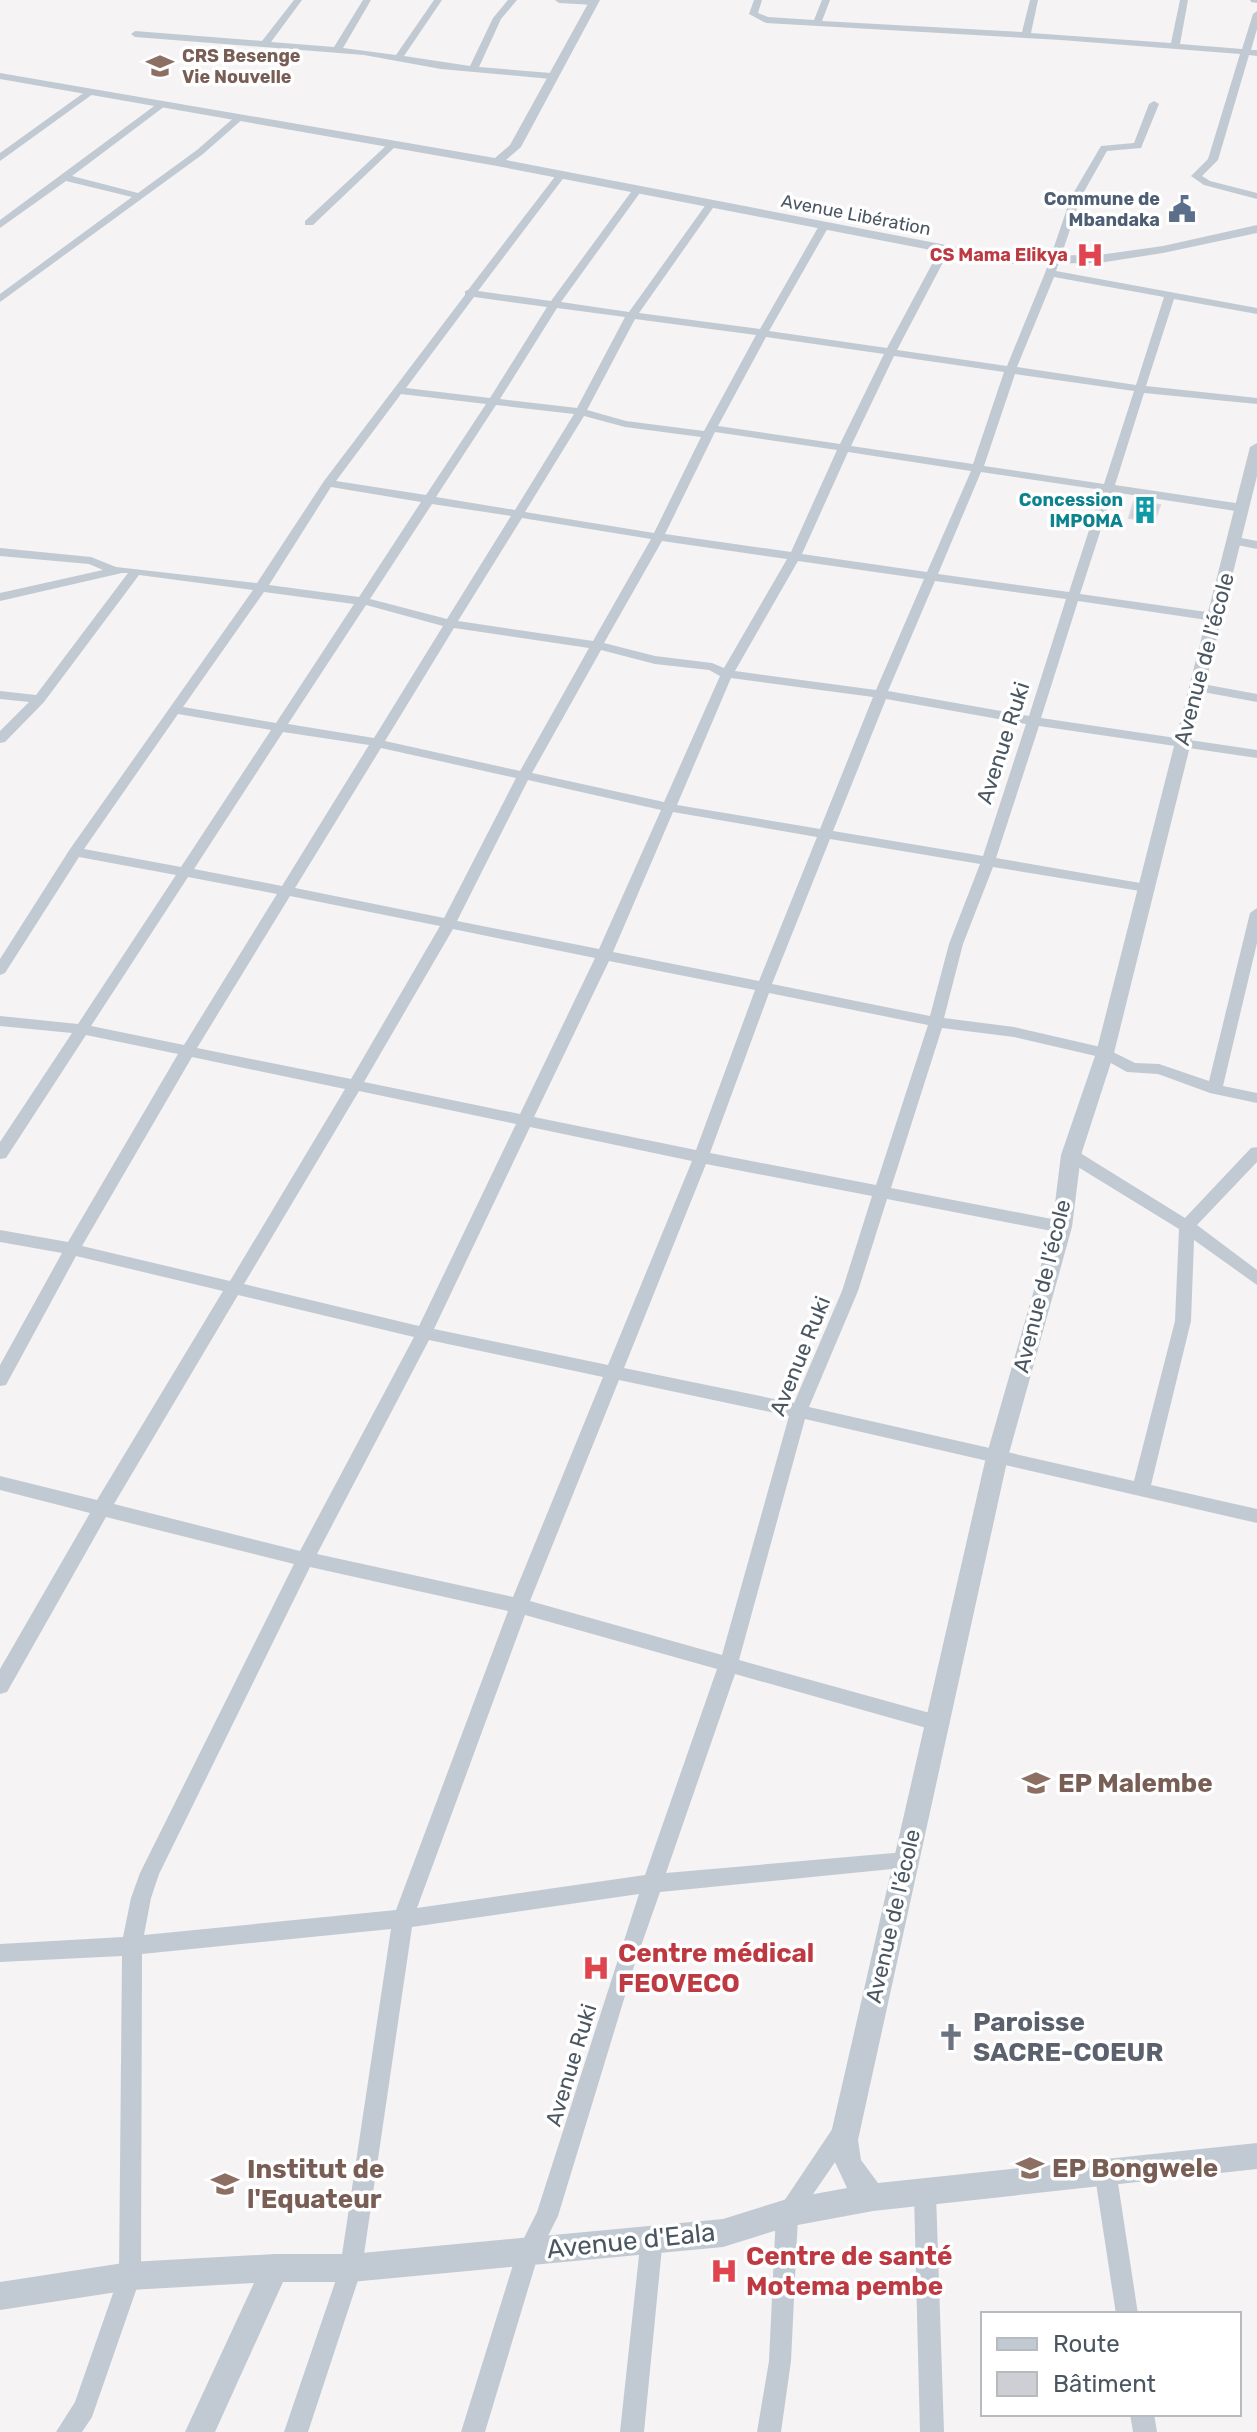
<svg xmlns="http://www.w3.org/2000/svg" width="1257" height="2432" viewBox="0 0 1257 2432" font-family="Rubik,sans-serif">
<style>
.building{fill:#cdcfd5;stroke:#d7d9de;stroke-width:2}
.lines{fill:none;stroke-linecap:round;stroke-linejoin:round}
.minor{fill:#c1cad2;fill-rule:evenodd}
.tertiary{fill:#c1cad2;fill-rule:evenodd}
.labels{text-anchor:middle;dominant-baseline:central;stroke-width:7;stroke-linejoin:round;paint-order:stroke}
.far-education-label{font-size:18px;font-weight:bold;fill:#785e54;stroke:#fff;text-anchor:start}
.far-service-label{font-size:18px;font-weight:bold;fill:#4e5e75;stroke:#fff;text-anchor:end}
.far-street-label{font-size:18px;fill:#4a5661;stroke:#fff}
.far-health-label{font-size:18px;font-weight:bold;fill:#be3a42;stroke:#fff;text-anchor:end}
.far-culture-label{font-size:18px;font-weight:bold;fill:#0d838f;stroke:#fff;text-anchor:end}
.street-label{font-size:22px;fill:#4a5661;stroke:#fff}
.near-education-label{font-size:26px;font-weight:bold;fill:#785e54;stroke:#fff;text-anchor:start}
.near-health-label{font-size:26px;font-weight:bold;fill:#be3a42;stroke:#fff;text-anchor:start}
.near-worship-label{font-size:26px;font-weight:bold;fill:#5b616d;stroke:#fff;text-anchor:start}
.near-street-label{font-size:26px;fill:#4a5661;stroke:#fff}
</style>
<rect width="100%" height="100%" fill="#f5f3f3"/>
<polygon class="building" points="1134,501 1160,505 1154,522 1129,518"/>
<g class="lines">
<g class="minor">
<polygon points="294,0 302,0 271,42 334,47 363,0 371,0 343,48 396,55 434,0 442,0 404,56 470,66 493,18 508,0 517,0 501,19 479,67 551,73 556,76 551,79 441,69 364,55 135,37 131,34 135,31 262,41"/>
<polygon points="555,0 596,0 598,2 594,5 559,3"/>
<polygon points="754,0 762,0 758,13 768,17 814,20 822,0 830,0 822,21 1022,32 1030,0 1038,0 1031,33 1171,43 1180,0 1188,0 1180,44 1242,49 1253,14 1257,11 1257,29 1251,50 1257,50 1257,56 1249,55 1218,160 1202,176 1210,181 1257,193 1257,199 1204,185 1191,176 1208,159 1240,54 1061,40 766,23 749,14"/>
<polygon points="1250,0 1257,0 1257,3 1251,2"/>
<polygon points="89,89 97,91 0,161 0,153"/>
<polygon points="161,101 169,103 72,176 138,193 197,150 237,115 245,117 203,154 0,302 0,294 132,197 66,181 0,228 0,220"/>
<path d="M1154,101L1159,104L1141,148L1107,151L1081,197L1056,271L1257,308V314L1174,299L1146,386L1257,398V404L1144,393L1115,485L1242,504L1248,508L1242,512L1113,492L1080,594L1214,613L1220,617L1214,621L1078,601L1041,718L1257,750V758L1039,726L996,858L1146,884L1153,888L1146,892L993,867L963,944L944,1018L1014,1027L1105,1048L1135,1063L1159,1064L1209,1081L1250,913L1257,908V943L1223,1086L1257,1093V1103L1210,1093L1158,1074L1127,1072L1100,1057L1014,1037L942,1028L891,1188L1062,1221L1070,1227L1062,1233L887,1199L858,1291L809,1407L1134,1481L1175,1321L1179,1229L1065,1159L1063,1155L1071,1150L1077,1151L1185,1218L1251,1148L1257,1147V1162L1197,1225L1257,1270V1285L1194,1240L1191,1321L1151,1485L1257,1509V1523L805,1419L739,1660L937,1715L944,1717L947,1723L944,1729L937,1731L735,1674L666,1873L905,1852L912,1855L915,1861L912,1867L660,1892L635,1963L558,2216L538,2256L485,2432H461L517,2252L537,2212L639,1894L412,1927L362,2268L308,2432H284L340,2268L391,1929L142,1954L141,2276L92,2417L82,2432H56L75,2402L119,2276L122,1956L0,1962V1944L123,1937L131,1898L140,1873L294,1564L106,1517L7,1692L0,1694V1669L90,1513L0,1490V1476L97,1500L223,1291L76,1256L6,1385L0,1386V1365L62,1253L0,1242V1230L68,1242L178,1054L86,1035L6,1158L0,1159V1142L72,1033L0,1026V1016L78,1024L176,875L79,857L5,973L0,975V959L70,849L253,590L139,575L44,702L5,742L0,743V731L29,702L0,699V691L36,695L128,573H122L0,601V593L103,570L89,564L0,556V548L91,557L116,567L257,583L324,481L465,295V291L468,290L557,174L560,173L565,176L478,291L551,301L634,188L637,187L642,190L561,302L629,312L707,203L710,202L715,205L639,313L760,329L820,224L824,223L829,226L769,331L887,348L939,251L944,248L949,251L897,350L1007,366L1045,273L1071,197L1101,146L1134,143L1149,104ZM1054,277L1164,297L1136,385L1017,367ZM474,297L547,307L490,398L406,388ZM557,308L625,317L577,408L500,399ZM635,319L756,335L704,431L626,421L587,410ZM766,337L884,354L840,444L718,426ZM894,356L1004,372L973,464L851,446ZM1015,374L1134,391L1104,484L984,466ZM401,394L486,404L426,495L336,481ZM496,405L574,414L515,510L436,497ZM584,416L625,427L701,437L654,533L525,512ZM715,432L837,450L791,552L665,534ZM848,452L971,471L927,572L802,554ZM981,472L1102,490L1069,592L938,574ZM331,487L421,502L359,597L269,585ZM432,504L511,516L447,619L370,599ZM522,518L651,539L593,641L458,621ZM662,541L787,559L724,668L712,663L655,656L604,643ZM798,561L924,579L876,690L735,671ZM935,581L1066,599L1029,716L888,691ZM264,592L354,604L276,723L183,707ZM366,605L443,626L374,738L288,724ZM454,628L589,648L520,771L385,741ZM601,650L655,664L709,670L720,676L664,802L532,773ZM731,678L873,697L820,829L677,805ZM886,699L1026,724L983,856L833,831ZM178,714L271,730L181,867L84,849ZM283,732L369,745L282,886L194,869ZM381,748L516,778L444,918L295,888ZM528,780L661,810L599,949L457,921ZM673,812L817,837L759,981L613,952ZM830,839L980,864L949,944L930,1016L772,984ZM188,877L277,894L184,1045L91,1026ZM290,896L440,926L351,1079L197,1048ZM453,929L595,958L520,1114L364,1082ZM609,961L755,990L696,1150L534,1117ZM769,993L928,1025L876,1185L710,1153ZM192,1057L345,1089L230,1281L82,1246ZM359,1091L516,1124L419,1326L244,1284ZM530,1127L692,1161L608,1365L434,1329ZM706,1164L872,1196L842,1291L794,1403L624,1368ZM238,1295L414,1337L300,1551L114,1504ZM429,1340L603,1377L513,1597L317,1554ZM619,1380L789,1416L722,1655L530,1601ZM310,1567L508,1611L396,1910L144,1935L151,1898L159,1874ZM525,1615L717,1669L645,1875L417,1908Z"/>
<polygon points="389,143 397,145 313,225 305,225 305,221"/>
<polygon points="1236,537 1257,541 1257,549 1232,544 1232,538"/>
<polygon points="1197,683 1257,694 1257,702 1192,690 1192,684"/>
<polygon points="845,2119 853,2122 856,2129 853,2136 798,2216 791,2361 781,2432 757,2432 769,2361 776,2213 837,2122"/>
<polygon points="1105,2159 1113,2162 1116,2170 1138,2314 1116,2314 1094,2170 1097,2162"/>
<polygon points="925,2183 933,2186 936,2194 944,2432 920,2432 914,2194 917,2186"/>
<polygon points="652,2226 660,2229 663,2237 644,2432 620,2432 641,2237 644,2229"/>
<polygon points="1130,2414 1154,2414 1157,2432 1133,2432"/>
</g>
<g class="tertiary">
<polygon points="590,0 600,0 521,147 506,160 1003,256 1099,255 1163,246 1257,225 1257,233 1163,253 1099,263 1003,264 497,166 0,79 0,73 495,158 510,145"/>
<polygon points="1257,443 1257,476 1114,1053 1081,1155 1072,1227 1008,1457 858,2140 861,2160 878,2183 1257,2143 1257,2169 873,2211 787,2227 723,2247 351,2282 283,2282 215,2432 185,2432 254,2283 130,2290 0,2310 0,2282 130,2262 275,2254 351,2254 723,2219 787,2199 847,2188 833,2158 832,2129 986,1457 1052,1227 1061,1155 1096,1053 1250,447"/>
</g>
</g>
<defs>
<g id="school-bare" transform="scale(2.16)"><path d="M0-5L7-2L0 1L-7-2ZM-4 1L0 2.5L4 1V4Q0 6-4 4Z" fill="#8d6e63" stroke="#fff" stroke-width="2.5" paint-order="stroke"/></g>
<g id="civic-bare" transform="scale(2.16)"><path d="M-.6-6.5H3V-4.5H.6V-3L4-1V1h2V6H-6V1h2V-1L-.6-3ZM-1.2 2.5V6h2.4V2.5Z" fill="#5c6f8a" stroke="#fff" stroke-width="2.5" paint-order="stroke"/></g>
<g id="hospital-bare" transform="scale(2.16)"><path d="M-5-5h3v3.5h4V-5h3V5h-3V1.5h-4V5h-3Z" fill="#e0444e" stroke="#fff" stroke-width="2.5" paint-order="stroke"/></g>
<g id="building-bare" transform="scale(2.16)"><path d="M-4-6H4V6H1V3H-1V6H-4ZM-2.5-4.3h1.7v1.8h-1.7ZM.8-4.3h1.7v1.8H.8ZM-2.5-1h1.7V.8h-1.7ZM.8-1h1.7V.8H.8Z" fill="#0f9aa8" stroke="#fff" stroke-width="2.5" paint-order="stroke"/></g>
<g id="church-bare" transform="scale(2.16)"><path d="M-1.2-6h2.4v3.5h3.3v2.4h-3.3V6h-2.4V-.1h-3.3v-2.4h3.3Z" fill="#6b7280" stroke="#fff" stroke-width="2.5" paint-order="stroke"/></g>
</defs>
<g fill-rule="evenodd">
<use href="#school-bare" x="160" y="66"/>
<use href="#civic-bare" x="1182" y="209"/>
<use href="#hospital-bare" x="1090" y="255"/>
<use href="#building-bare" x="1145" y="510"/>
<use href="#school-bare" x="1036" y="1783"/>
<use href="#hospital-bare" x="596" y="1968"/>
<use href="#church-bare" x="951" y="2037"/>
<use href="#school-bare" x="1030" y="2168"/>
<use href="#school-bare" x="225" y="2184"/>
<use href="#hospital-bare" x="724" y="2271"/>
</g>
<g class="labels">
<g class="far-education-label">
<text x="182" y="56">CRS Besenge<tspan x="182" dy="21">Vie Nouvelle</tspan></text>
</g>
<g class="far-service-label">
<text x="1160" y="199">Commune de<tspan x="1160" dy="21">Mbandaka</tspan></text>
</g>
<g class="far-street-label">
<text transform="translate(856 215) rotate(11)">Avenue Libération</text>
</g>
<g class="far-health-label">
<text x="1068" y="255">CS Mama Elikya</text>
</g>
<g class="far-culture-label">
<text x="1123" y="500">Concession<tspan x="1123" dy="21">IMPOMA</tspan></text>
</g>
<g class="street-label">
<text transform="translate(1204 659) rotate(-75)">Avenue de l'école</text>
<text transform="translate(1003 743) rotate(-72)">Avenue Ruki</text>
<text transform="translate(1042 1286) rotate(-76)">Avenue de l'école</text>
<text transform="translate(800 1356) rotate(-68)">Avenue Ruki</text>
<text transform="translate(893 1916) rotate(-77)">Avenue de l'école</text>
<text transform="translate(571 2065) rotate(-73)">Avenue Ruki</text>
</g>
<g class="near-education-label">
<text x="1058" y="1783">EP Malembe</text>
<text x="1052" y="2168">EP Bongwele</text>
<text x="247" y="2169">Institut de<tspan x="247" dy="30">l'Equateur</tspan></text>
</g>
<g class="near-health-label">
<text x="618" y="1953">Centre médical<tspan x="618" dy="30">FEOVECO</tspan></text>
<text x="746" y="2256">Centre de santé<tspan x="746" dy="30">Motema pembe</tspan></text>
</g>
<g class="near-worship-label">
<text x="973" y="2022">Paroisse<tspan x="973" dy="30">SACRE-COEUR</tspan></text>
</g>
<g class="near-street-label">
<text transform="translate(631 2241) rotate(-6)">Avenue d'Eala</text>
</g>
</g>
<rect x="981" y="2312" width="260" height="104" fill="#ffffff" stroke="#b7bbc0" stroke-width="2"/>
<rect x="997" y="2338" width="40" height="12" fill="#c1cad2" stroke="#b7bbc0" stroke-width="2"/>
<text x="1053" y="2352" font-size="24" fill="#4a5661">Route</text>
<rect x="997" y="2372" width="40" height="24" fill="#cdcfd5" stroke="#b7bbc0" stroke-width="2"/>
<text x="1053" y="2392" font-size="24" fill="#4a5661">Bâtiment</text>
</svg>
